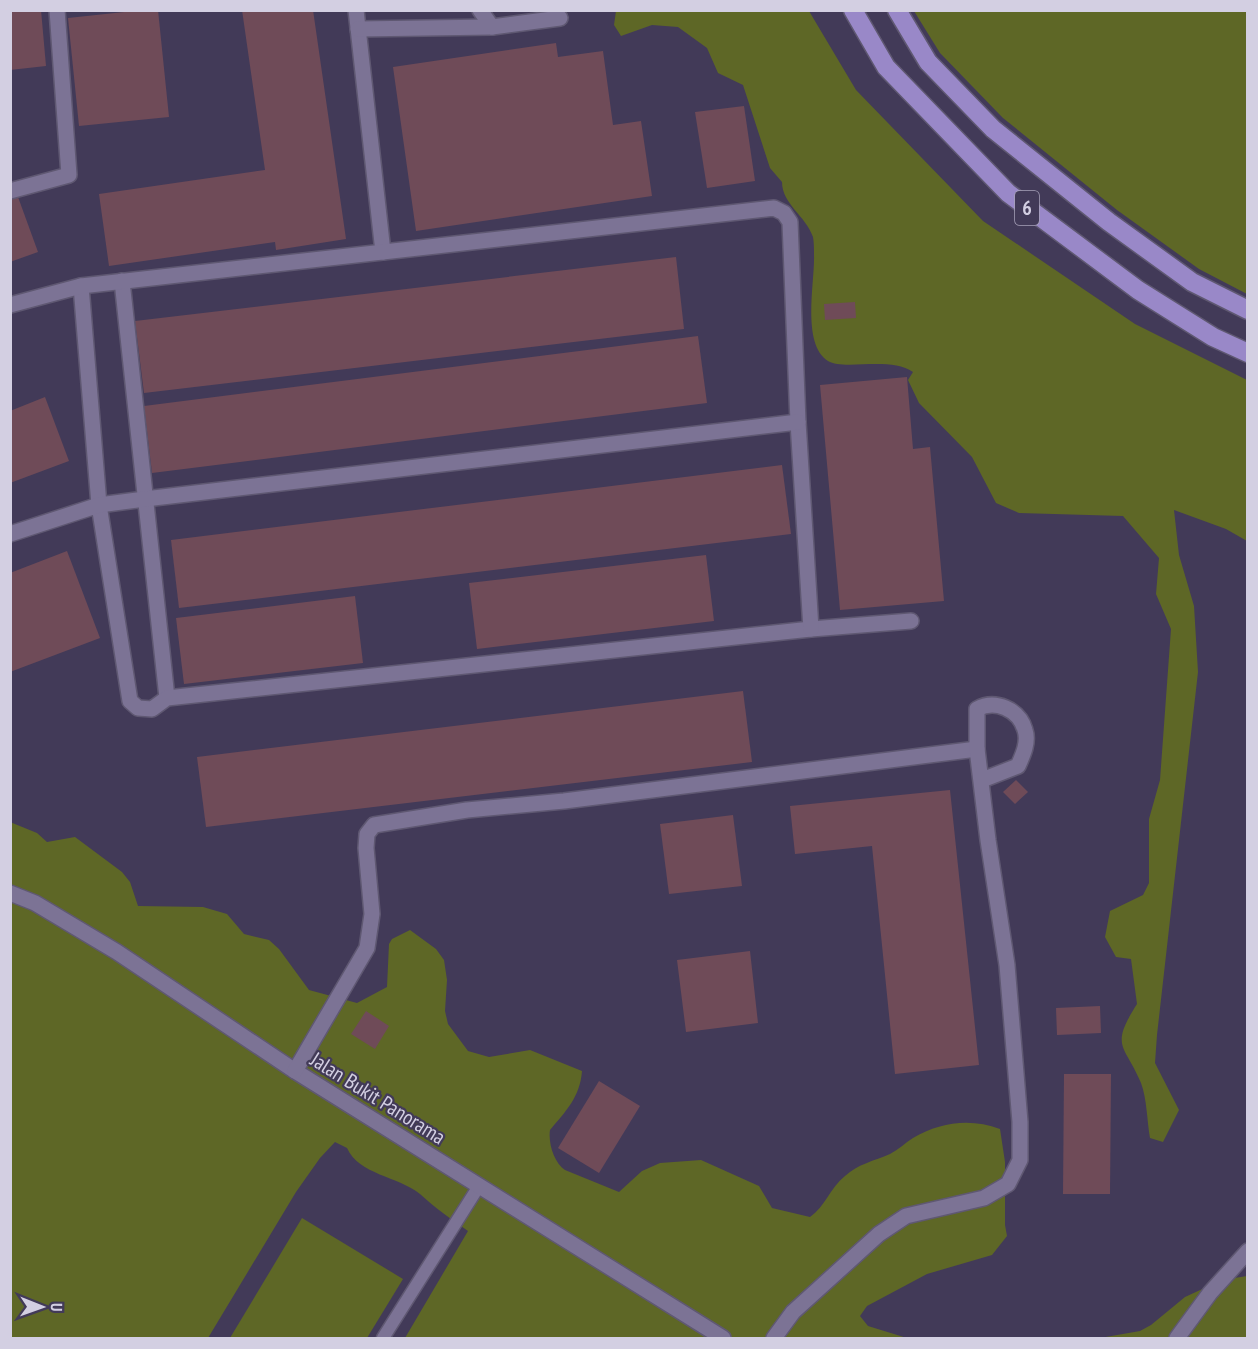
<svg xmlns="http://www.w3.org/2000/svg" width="1258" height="1349" viewBox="0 0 1258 1349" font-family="'PT Sans Narrow',sans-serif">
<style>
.green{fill:#5e6726}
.building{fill:#6f4b58}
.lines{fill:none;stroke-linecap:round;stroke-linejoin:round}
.service-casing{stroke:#5f5872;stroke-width:15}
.minor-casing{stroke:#5f5872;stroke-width:18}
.motorway-casing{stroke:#5f5872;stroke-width:21}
.service{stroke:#7c7395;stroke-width:12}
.minor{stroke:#7c7395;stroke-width:15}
.motorway{stroke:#9988c8;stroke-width:18}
.labels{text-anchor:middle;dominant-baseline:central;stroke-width:4.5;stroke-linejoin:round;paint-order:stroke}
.shield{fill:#423a58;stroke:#a8a2b9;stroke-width:1.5}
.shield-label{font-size:20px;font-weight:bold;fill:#d3cfe2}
.street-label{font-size:21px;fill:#d3cfe2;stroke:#423a58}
</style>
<rect width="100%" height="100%" fill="#423a58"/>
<g class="green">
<path d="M616,11H809L856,90L983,221L1135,324L1247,380V541L1226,529L1174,510L1179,555L1194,606L1198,672L1157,1035L1155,1063L1179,1110L1163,1142L1150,1138C1147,1121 1147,1099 1141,1083C1125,1044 1109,1048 1137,1004L1131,959L1116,957L1105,937L1110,911L1143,895L1149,883V819L1160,780L1171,629L1156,594L1159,558L1123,516L1019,513L996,503L972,457L919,403L908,380L913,372C890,356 844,371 828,361C801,344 815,282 814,255C814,250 814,242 813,237C806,216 782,204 782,182L770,168L743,85L718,73L707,48L678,27L652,25L621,36L614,25Z"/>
<polygon points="914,11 1247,11 1247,294 1199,269 1117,210 1003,118 940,53"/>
<path d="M10,822L37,833L47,842L75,837L122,872L130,882L138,906L203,907L227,914L244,934L269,940L279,949L309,990L357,1003L387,987L389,944L392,939L410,930L436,949L444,960L447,980L445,1011L448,1024L468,1051L489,1057L530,1050L582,1071C580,1097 566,1111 550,1130C548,1143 554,1163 565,1170L619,1192L642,1171L660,1163L701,1160L759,1186L772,1208L810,1217C825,1207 830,1188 845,1176C858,1164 874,1161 890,1154C898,1150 905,1143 913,1138C940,1122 971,1118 1000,1129L1005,1162V1225L1007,1236L992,1255L927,1274L867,1306L860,1316L868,1326L907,1338H405L468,1231C451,1219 435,1208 420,1194C398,1176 359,1175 347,1148L335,1142L320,1158L296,1192L208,1338H11Z"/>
<polygon points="302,1218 403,1279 367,1338 230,1338"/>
<polygon points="1247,1276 1247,1338 1100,1338 1140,1331 1151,1325 1185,1297 1222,1280"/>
</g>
<g class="building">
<polygon points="10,10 41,10 46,66 10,70"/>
<polygon points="143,10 158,10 169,117 79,126 68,18"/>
<polygon points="242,10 313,10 346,239 276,250 275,242 109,266 99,194 265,170"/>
<polygon points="556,43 558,57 603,51 613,125 641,121 652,196 416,231 393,67"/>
<polygon points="744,106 755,181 707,188 695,112"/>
<polygon points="18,197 38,252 10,262 10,200"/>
<polygon points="676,257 684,329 144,393 135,321"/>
<polygon points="855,302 856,318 825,320 824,304"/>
<polygon points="698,336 707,403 152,473 144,406"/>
<polygon points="907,377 913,449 930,447 944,601 840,610 820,385"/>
<polygon points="45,397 69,461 10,483 10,411"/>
<polygon points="782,465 791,534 179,608 171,540"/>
<polygon points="67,551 100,638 10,672 10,573"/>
<polygon points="706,555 714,621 477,649 469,583"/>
<polygon points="355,596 363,663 184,684 176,618"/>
<polygon points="743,691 752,762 206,827 197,757"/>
<polygon points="1016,780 1028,792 1015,804 1003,792"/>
<polygon points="950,790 979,1065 895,1074 872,846 795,854 790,806"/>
<polygon points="733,815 742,886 669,894 660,824"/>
<polygon points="750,951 758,1023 686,1032 677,960"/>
<polygon points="1100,1006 1101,1033 1057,1035 1056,1008"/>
<polygon points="366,1011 389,1026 375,1049 351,1034"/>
<polygon points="1064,1074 1111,1074 1110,1194 1063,1194"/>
<polygon points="599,1081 640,1106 599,1173 558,1148"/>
</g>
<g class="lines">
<g class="service-casing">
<polyline id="service" points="383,1338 479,1186"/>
</g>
<g class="minor-casing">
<g id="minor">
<polyline points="356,10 383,252"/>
<polyline points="480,10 492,27"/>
<polyline points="358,29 492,27 560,18"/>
<polyline points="10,191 69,175 57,10"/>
<polyline points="122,281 167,698"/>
<polyline points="81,286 99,505 130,701 138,708 152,709 167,698 811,629 911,621"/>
<polyline points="10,305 81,286 774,208 784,213 790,222 798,422 811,629"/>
<polyline points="10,534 99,505 145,499 798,422"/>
<polyline points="10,893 35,903 117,952 295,1071 723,1338"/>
<polyline points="295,1071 367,948 372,914 366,848 367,834 374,825 467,810 564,801 977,749"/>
<path d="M774,1338L793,1312L879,1234L906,1216L984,1198L1008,1184L1020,1160V1122L1007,965L988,840L977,749V709C995,699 1019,709 1025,730C1029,742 1023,755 1018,766L982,780"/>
<polyline points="1177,1338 1210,1293 1248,1251"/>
</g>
</g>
<g class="motorway-casing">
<g id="motorway">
<polyline points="853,10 886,67 1008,193 1138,290 1213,337 1248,353"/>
<polyline points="897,10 928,62 993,129 1109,222 1192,282 1248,310"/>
</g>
</g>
<use href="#service" class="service"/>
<use href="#minor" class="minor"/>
<use href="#motorway" class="motorway"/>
</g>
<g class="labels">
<rect class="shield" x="1015" y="191" width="24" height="34" rx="4.5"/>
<g class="shield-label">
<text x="1027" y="208">6</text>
</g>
<g class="street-label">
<text transform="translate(378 1098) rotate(32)">Jalan Bukit Panorama</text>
</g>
</g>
<rect width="1258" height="1349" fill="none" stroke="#d3cfe2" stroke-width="24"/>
<g transform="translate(42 1307) rotate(91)" stroke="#423a58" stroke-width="4.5" paint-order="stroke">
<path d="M0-4.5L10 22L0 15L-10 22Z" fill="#d3cfe2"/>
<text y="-9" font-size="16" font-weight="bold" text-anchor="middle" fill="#d3cfe2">U</text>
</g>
</svg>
